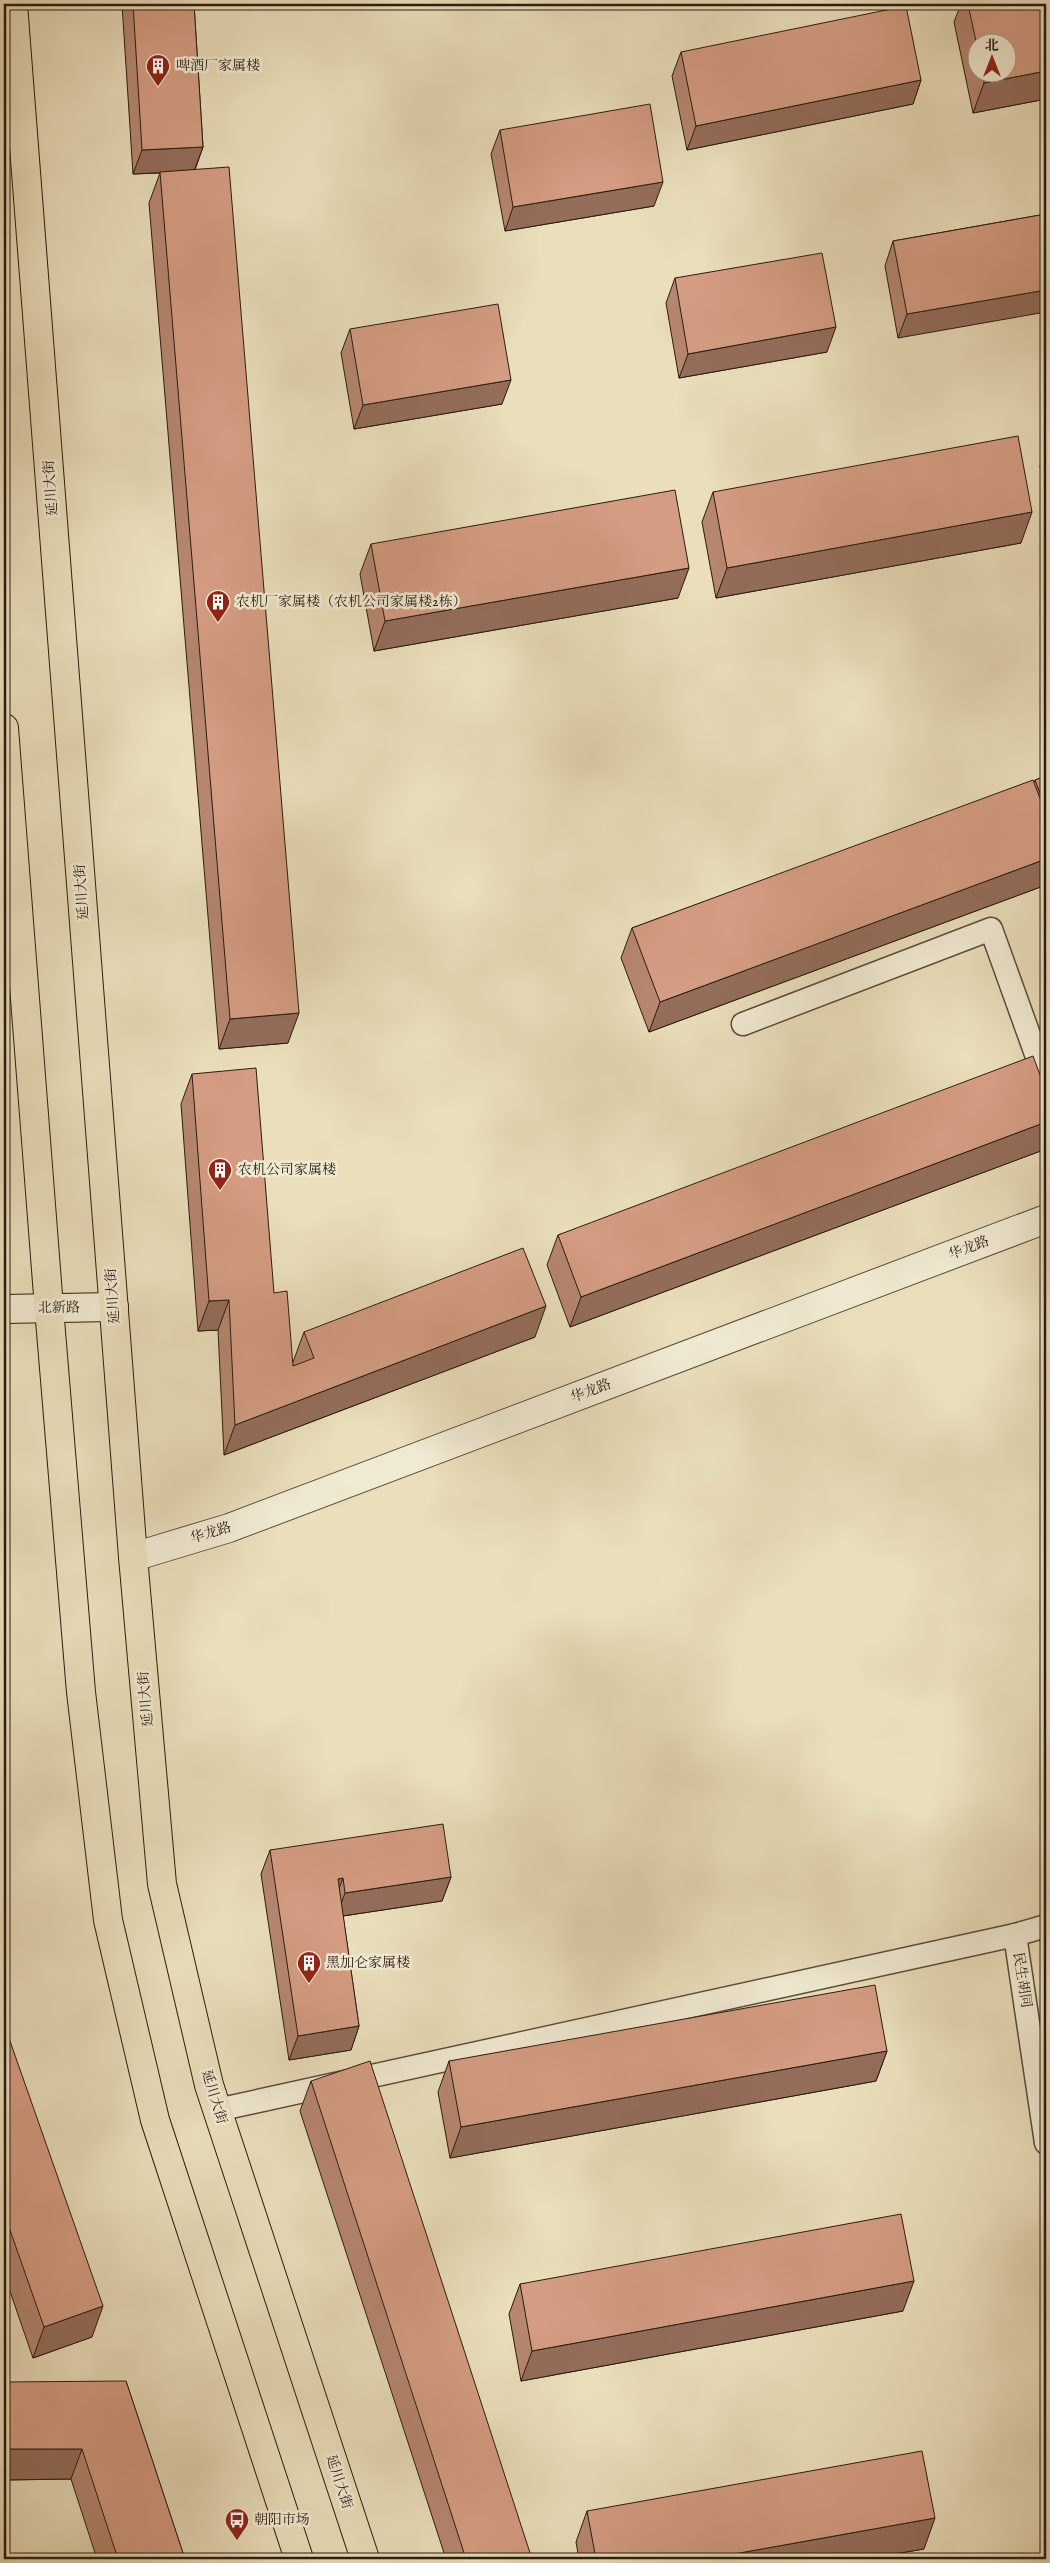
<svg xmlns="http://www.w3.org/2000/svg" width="1050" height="2563" viewBox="0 0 1050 2563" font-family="'IM FELL English','Noto Serif SC',serif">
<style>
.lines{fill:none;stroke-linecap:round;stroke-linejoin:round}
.lane-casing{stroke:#5a4c3b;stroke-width:25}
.street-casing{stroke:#5a4c3b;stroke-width:30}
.secondary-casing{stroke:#2a1c10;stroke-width:30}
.primary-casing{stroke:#2a1c10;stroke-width:30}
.lane{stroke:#f1ead3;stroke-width:22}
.street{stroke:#f1ead3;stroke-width:28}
.secondary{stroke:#f1ead3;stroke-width:28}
.primary{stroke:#eadebb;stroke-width:28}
.wall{fill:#b68670;stroke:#2a1c10;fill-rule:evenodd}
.shaded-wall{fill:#946d5b;stroke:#2a1c10}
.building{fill:#d49c82;stroke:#2a1c10}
.labels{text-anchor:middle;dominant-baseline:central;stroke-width:5;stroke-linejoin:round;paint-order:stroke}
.poi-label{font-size:14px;fill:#2a1c10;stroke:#f1ead3;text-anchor:start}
.street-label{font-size:14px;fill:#2a1c10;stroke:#f1ead3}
</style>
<rect width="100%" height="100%" fill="#eadebb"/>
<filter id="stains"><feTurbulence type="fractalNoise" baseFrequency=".004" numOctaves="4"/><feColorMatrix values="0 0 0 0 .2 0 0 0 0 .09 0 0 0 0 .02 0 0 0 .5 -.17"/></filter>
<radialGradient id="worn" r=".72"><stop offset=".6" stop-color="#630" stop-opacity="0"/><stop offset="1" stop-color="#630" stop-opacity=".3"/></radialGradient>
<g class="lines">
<g class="lane-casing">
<g id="lane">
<polyline points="743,1024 991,929 1046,1082"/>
<polyline points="1015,1935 1046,2143"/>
<polyline points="217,2110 1015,1935 1046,1926"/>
</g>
</g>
<g class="street-casing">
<polyline id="street" points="133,1557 229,1528 1046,1219"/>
</g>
<g class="secondary-casing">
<polyline id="secondary" points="4,1309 114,1307"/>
</g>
<g class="primary-casing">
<g id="primary">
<polyline points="13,4 133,1557 162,1884 209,2085 365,2559"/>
<polyline points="4,728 49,1308 81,1692 108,1920 155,2120 299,2559"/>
</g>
</g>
<use href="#lane" class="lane"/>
<use href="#street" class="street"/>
<use href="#secondary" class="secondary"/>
<use href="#primary" class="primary"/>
</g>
<g class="wall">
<polygon points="122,4 194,4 203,147 195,170 288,1043 219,1049 149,203 160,173 133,174"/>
<path d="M961,4H1046V99L973,113L954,22ZM978,42H1008V72H978Z"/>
<polygon points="681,52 921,80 913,104 687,150 672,76"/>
<polygon points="500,130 654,206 505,231 491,154"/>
<polygon points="1046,214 898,338 885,266 893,241"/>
<polygon points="675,278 827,352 679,378 666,303"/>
<polygon points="350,329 502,404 354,429 341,353"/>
<polygon points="1046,448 1046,499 1040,466"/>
<polygon points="713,492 1021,543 716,598 702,522"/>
<polygon points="371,544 678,598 374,651 360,574"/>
<polygon points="1046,776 1046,885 649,1032 621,958 632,928 1034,782 1035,780"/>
<polygon points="192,1074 274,1293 293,1362 304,1332 535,1337 224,1455 218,1330 198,1331 181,1104"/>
<polygon points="1046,1091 1046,1149 570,1327 547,1265 558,1235"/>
<polygon points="270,1850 451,1877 442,1901 343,1916 359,2026 351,2050 289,2060 261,1874"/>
<polygon points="4,2024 92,2337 33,2358 4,2274"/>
<polygon points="887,2051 876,2081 450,2158 438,2092 449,2061"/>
<polygon points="311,2081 532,2559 446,2559 300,2111"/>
<polygon points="520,2284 903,2311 521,2381 509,2314"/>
<polygon points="126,2381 185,2559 97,2559 71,2479 4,2480"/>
<polygon points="587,2511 924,2549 864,2559 579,2559 576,2542"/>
</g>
<g class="shaded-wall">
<polygon points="1046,71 1046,99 973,113 984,83"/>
<polygon points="921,80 913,104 687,150 696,126"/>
<polygon points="203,147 194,171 133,174 142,150"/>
<polygon points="663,182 654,206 505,231 513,207"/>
<polygon points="1046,290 1046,312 898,338 907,314"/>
<polygon points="836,327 827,352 679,378 688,354"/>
<polygon points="511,380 502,404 354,429 363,405"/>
<polygon points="1032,512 1021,543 716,598 727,568"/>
<polygon points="689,568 678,598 374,651 385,621"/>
<polygon points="1046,859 1046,885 649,1032 660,1002"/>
<polygon points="299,1013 288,1043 219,1049 230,1019"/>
<polygon points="1046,1122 1046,1149 570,1327 581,1297"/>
<polygon points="229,1300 218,1330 198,1331 209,1301"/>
<polygon points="546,1306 535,1337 224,1455 235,1425"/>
<polygon points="451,1877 442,1901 336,1917 345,1893"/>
<polygon points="343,1878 334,1902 338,1879"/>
<polygon points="359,2026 351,2050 289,2060 298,2036"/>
<polygon points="887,2051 876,2081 450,2158 461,2127"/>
<polygon points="914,2281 903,2311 521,2381 532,2351"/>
<polygon points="103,2306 92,2337 33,2358 44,2327"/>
<polygon points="4,2449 82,2449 71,2479 4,2480"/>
<polygon points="935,2518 924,2549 864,2559 706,2559"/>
</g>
<g class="building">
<polygon points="133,4 194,4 203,147 142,150"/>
<polygon points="968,4 1046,4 1046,71 984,83 982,72 1008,72 1008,42 978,42 978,51"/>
<polygon points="906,6 921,80 696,126 681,52"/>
<polygon points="650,104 663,182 513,207 500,130"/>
<polygon points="229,167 299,1013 230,1019 160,172"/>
<polygon points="1046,214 1046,290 907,314 893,241"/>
<polygon points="822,253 836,327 688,354 675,278"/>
<polygon points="498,304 511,380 363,405 350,329"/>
<polygon points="1018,436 1032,512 727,568 713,492"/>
<polygon points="675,490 689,568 385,621 371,544"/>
<polygon points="1046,776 1046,809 1035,780"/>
<polygon points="1033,780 1046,814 1046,859 660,1002 632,928"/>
<polygon points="1033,1056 1046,1091 1046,1122 581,1297 558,1235"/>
<polygon points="256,1068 274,1293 287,1291 293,1366 314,1358 304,1332 523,1248 546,1306 235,1425 229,1300 209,1301 192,1074"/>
<polygon points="443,1824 451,1877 345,1893 343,1878 338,1879 359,2026 298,2036 270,1850"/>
<polygon points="875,1985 887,2051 461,2127 449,2061"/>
<polygon points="4,2024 103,2306 44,2327 4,2213"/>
<polygon points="370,2061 532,2559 466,2559 311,2081"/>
<polygon points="901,2214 914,2281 532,2351 520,2284"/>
<polygon points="126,2381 185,2559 118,2559 82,2449 4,2449 4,2382"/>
<polygon points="922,2451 935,2518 706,2559 596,2559 587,2511"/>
</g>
<defs>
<g id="building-pin" transform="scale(1.25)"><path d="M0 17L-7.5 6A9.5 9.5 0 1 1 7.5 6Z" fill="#8f2418" stroke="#f1ead3"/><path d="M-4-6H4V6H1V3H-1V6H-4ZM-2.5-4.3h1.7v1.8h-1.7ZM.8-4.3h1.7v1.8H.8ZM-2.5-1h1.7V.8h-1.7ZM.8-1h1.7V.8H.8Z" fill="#fff"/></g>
<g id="bus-pin" transform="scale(1.25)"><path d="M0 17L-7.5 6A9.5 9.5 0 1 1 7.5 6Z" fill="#8f2418" stroke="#f1ead3"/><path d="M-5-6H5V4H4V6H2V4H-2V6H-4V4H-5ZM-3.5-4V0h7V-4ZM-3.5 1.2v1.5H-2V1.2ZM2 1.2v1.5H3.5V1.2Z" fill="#fff"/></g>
</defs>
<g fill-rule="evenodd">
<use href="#building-pin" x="158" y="66"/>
<use href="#building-pin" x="218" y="602"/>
<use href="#building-pin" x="220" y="1170"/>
<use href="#building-pin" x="309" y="1963"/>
<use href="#bus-pin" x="237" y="2520"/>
</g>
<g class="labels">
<g class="poi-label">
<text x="176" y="66">啤酒厂家属楼</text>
<text x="236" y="602">农机厂家属楼（农机公司家属楼2栋）</text>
<text x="238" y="1170">农机公司家属楼</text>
<text x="326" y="1963">黑加仑家属楼</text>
<text x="254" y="2520">朝阳市场</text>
</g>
<g class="street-label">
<text transform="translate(51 488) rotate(-94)">延川大街</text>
<text transform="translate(82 892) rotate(-94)">延川大街</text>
<text transform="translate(969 1248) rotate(-21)">华龙路</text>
<text transform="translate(113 1296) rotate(-94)">延川大街</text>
<text transform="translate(59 1308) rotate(-1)">北新路</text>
<text transform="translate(591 1391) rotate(-21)">华龙路</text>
<text transform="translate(211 1533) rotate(-17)">华龙路</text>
<text transform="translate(146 1699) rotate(-95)">延川大街</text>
<text transform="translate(1022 1980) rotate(81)">民生胡同</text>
<text transform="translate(214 2097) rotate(73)">延川大街</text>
<text transform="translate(339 2482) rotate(72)">延川大街</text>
</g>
</g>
<rect width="1050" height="2563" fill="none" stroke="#eadebb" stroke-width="20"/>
<rect x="5" y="5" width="1040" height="2553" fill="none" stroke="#2a1c10" stroke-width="2.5"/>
<rect x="10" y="10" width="1030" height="2543" fill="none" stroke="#2a1c10"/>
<g transform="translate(992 58)"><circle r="24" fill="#f1ead3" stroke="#a19885"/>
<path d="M0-4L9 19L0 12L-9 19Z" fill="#8f2418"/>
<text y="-8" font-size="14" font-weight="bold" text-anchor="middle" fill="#2a1c10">北</text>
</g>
<rect width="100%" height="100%" filter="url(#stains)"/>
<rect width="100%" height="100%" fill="url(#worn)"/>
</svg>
